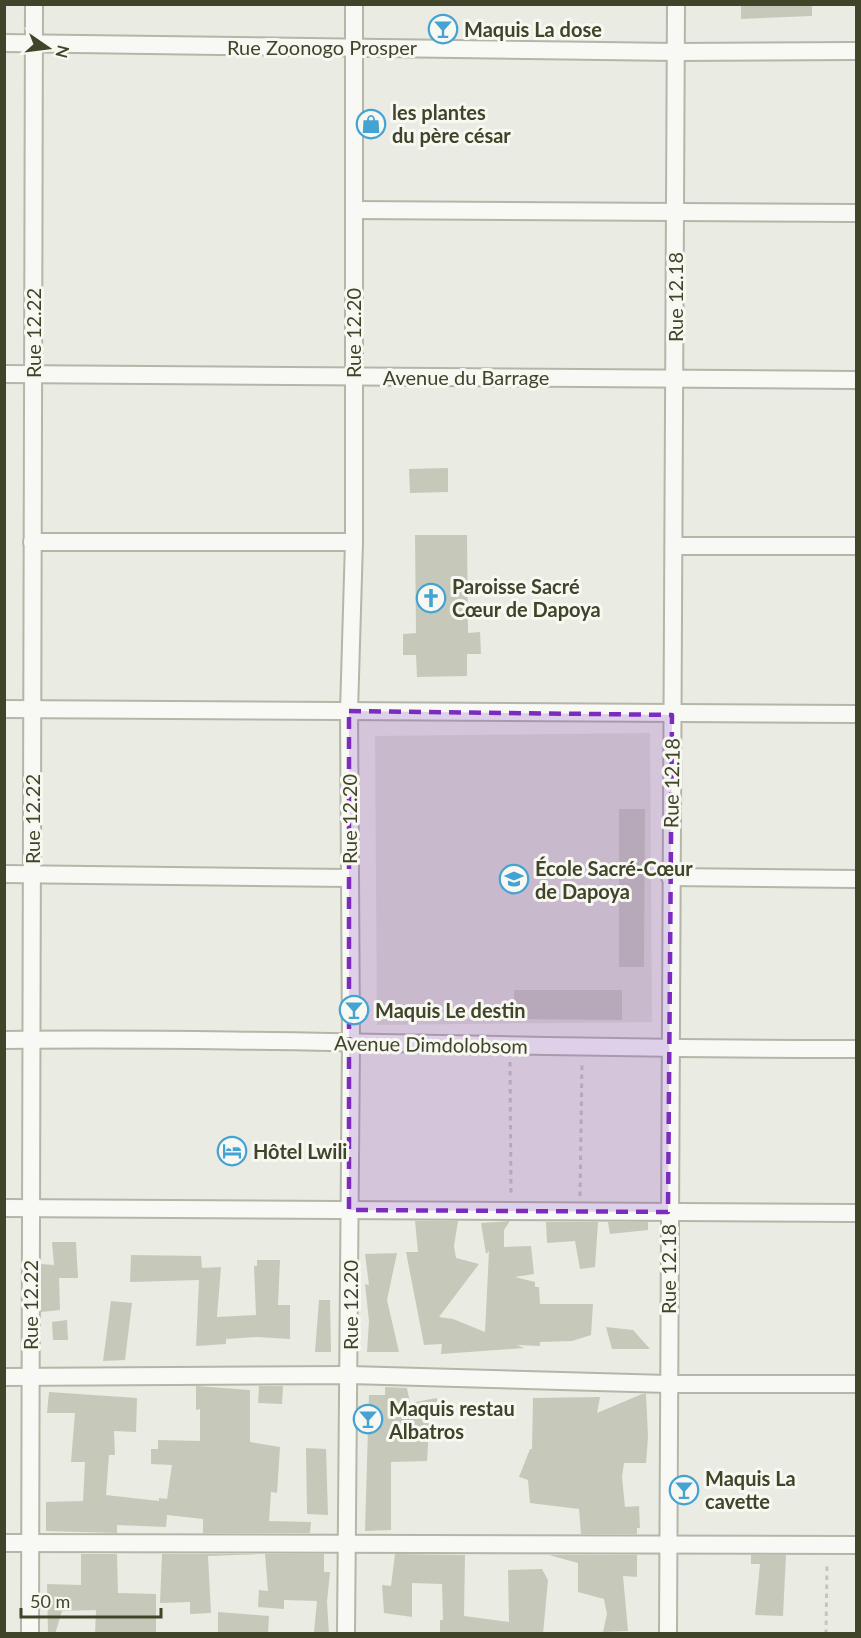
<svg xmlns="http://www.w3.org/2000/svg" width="861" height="1638" viewBox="0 0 861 1638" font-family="Lato,sans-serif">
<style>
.built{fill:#dcddd0}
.building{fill:#c6c9b9}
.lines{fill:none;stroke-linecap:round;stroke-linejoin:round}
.minor-casing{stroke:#b4b6a7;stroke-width:20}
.path{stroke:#c4c6bc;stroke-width:3;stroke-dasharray:4.5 4.5;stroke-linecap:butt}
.minor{stroke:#f8f9f5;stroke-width:16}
.marked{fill:#7b2cbf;fill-opacity:0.2;stroke:#7b2cbf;stroke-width:4.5;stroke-dasharray:12 8;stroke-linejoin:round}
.labels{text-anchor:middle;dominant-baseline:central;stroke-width:6;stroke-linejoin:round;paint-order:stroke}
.poi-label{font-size:20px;font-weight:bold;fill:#404429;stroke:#f8f8f2;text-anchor:start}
.street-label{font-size:20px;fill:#404429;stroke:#f8f8f2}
</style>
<rect width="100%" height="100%" fill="#eaebe2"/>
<polygon class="built" points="650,733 652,1022 377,1025 375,736"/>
<g class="building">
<polygon points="741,4 812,4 812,16 741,19"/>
<polygon points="448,468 448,492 410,493 409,469"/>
<polygon points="415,535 467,535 468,633 480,632 481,654 467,654 467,676 417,677 416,655 403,655 403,634 416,633"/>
<polygon points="619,809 645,809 644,967 619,967"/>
<polygon points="514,990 622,990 622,1020 514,1019"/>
<polygon points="415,1221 458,1221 454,1246 456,1258 479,1264 439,1317 453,1319 485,1332 489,1251 486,1254 481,1223 510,1221 504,1230 504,1247 531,1246 534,1274 515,1277 535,1282 535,1287 539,1287 540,1304 593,1304 591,1335 572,1341 540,1342 540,1346 517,1345 524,1348 441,1354 442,1344 424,1345 406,1252 418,1252"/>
<polygon points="546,1222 598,1222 595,1267 580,1269 575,1241 547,1243"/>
<polygon points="608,1222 648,1222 648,1230 610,1234"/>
<polygon points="52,1242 76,1242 78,1278 59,1278 60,1310 41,1312 41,1264 54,1265"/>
<polygon points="397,1253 387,1300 399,1352 367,1352 369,1321 365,1284 369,1285 365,1254"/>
<polygon points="131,1255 201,1256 202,1268 221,1267 217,1317 256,1315 254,1266 257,1266 257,1260 280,1260 278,1305 290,1305 290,1339 257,1337 226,1339 226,1344 196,1346 199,1280 130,1282"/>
<polygon points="319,1300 330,1300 331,1352 315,1352"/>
<polygon points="111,1301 132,1303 125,1360 103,1361"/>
<polygon points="67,1320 68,1340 53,1340 52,1322"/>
<polygon points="606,1327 633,1330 650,1349 612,1349"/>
<polygon points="196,1386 250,1390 250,1442 280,1447 277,1493 271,1492 269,1521 311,1522 310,1533 203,1533 203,1519 167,1515 166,1527 117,1525 117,1533 46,1531 46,1502 83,1501 85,1462 71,1462 75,1413 47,1413 49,1392 137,1398 136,1432 114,1431 115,1455 109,1455 106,1495 159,1501 159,1498 167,1499 172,1465 151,1464 151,1449 158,1449 158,1440 200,1441 200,1409 196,1410"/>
<polygon points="259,1386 283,1386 282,1404 258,1403"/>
<polygon points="385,1387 407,1388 410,1403 437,1398 436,1415 430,1414 427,1461 391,1462 391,1530 365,1531 369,1395 385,1395"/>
<polygon points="642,1394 646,1394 648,1437 646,1463 624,1463 622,1477 625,1507 639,1506 640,1528 637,1528 637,1534 581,1534 579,1509 530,1503 528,1480 519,1477 530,1449 532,1449 533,1398 600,1397 597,1413"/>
<polygon points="306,1448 326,1449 328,1515 307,1514"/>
<polygon points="81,1554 117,1554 118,1593 156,1594 156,1634 95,1634 96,1610 62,1611 55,1634 48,1634 47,1584 81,1585"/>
<polygon points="162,1554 260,1554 208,1556 211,1613 190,1614 190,1602 160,1603"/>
<polygon points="265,1554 324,1554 324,1572 330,1572 327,1602 329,1634 314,1632 317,1601 284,1600 284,1609 258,1607 259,1590 268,1591"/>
<polygon points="395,1554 465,1555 464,1616 509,1622 508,1570 542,1569 548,1580 543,1634 440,1634 440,1620 443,1620 442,1584 412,1583 412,1617 384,1613 382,1585 391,1586"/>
<polygon points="549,1555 637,1555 637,1577 623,1576 628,1631 603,1632 607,1614 604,1599 578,1592 578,1563"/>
<polygon points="751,1555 786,1555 783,1616 755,1615 760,1564 751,1564"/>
<polygon points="218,1612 269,1616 268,1634 218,1633"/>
</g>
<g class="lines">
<g class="minor-casing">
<g id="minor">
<polyline points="4,43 676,52 856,51"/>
<polyline points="354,210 856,213"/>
<polyline points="4,374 856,380"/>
<polyline points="32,542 354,542"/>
<polyline points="674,546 856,546"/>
<polyline points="4,709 856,714"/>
<polyline points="4,874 349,878"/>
<polyline points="670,877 856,879"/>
<path d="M4,1040C289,1037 572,1050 856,1049"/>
<polyline points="4,1208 856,1213"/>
<polyline points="4,1377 350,1375 668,1384 856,1384"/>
<polyline points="4,1543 856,1545"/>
<polyline points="30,1634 34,4"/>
<polyline points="346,1634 351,1041 349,711 354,542 354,4"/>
<polyline points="668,1634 676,4"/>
</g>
</g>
<g class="path">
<polyline points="510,1062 511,1194"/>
<polyline points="580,1196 582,1064"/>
<polyline points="826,1634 827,1562"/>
</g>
<use href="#minor" class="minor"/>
</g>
<path class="marked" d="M349,711L672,715L668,1212L349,1210Z"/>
<defs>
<g id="bar-ring" transform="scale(1.5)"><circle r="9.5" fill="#f8f8f2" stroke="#44a3d3" stroke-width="1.5"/><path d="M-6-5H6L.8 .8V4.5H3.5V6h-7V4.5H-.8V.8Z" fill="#44a3d3"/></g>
<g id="shop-ring" transform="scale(1.5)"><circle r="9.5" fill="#f8f8f2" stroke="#44a3d3" stroke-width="1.5"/><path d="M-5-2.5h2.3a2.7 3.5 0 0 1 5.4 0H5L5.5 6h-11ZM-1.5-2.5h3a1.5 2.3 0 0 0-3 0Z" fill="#44a3d3"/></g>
<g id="church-ring" transform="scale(1.5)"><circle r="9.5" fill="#f8f8f2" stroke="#44a3d3" stroke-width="1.5"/><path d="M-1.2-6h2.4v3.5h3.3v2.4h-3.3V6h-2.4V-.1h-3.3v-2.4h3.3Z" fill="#44a3d3"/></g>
<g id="school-ring" transform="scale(1.5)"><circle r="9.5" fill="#f8f8f2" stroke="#44a3d3" stroke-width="1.5"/><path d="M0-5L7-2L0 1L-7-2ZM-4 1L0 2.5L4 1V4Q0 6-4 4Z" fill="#44a3d3"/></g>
<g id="hotel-ring" transform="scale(1.5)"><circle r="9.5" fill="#f8f8f2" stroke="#44a3d3" stroke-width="1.5"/><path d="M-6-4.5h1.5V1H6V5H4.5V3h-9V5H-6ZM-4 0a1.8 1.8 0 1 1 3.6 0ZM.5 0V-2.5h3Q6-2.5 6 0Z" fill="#44a3d3"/></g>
</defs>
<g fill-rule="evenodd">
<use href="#bar-ring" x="443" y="29"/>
<use href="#shop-ring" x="371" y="124"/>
<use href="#church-ring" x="431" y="598"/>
<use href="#school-ring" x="514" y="879"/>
<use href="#bar-ring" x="354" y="1010"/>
<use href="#hotel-ring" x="232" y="1151"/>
<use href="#bar-ring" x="368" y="1419"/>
<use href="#bar-ring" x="684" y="1490"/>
</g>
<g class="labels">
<g class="poi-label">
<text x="464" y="29">Maquis La dose</text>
<text x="392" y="112">les plantes<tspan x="392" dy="23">du père césar</tspan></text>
<text x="452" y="586">Paroisse Sacré<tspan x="452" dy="23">Cœur de Dapoya</tspan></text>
<text x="535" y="868">École Sacré-Cœur<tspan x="535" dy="23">de Dapoya</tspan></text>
<text x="375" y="1010">Maquis Le destin</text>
<text x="253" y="1151">Hôtel Lwili</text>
<text x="389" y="1408">Maquis restau<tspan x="389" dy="23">Albatros</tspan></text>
<text x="705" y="1478">Maquis La<tspan x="705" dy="23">cavette</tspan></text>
</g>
<g class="street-label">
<text x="322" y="47">Rue Zoonogo Prosper</text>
<text transform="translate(675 297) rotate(-90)">Rue 12.18</text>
<text transform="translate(33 333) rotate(-90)">Rue 12.22</text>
<text transform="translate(353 333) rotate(-90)">Rue 12.20</text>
<text x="466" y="377">Avenue du Barrage</text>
<text transform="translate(671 783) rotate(-89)">Rue 12.18</text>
<text transform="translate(32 819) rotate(-90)">Rue 12.22</text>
<text transform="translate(349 819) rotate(-90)">Rue 12.20</text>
<text transform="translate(431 1044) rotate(1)">Avenue Dimdolobsom</text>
<text transform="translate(668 1269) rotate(-90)">Rue 12.18</text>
<text transform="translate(30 1305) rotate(-90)">Rue 12.22</text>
<text transform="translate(350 1305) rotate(-90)">Rue 12.20</text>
</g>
</g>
<rect width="861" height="1638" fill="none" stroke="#404429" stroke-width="12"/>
<g transform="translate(48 48) rotate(104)" stroke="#f8f8f2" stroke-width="4.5" paint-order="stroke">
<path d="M0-4.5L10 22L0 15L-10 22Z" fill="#404429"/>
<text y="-9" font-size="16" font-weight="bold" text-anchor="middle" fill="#404429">N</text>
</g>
<path d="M21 1608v9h140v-9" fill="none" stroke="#404429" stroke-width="3"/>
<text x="30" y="1608" font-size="18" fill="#404429" stroke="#f8f8f2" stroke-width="4.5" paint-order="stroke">50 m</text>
</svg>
